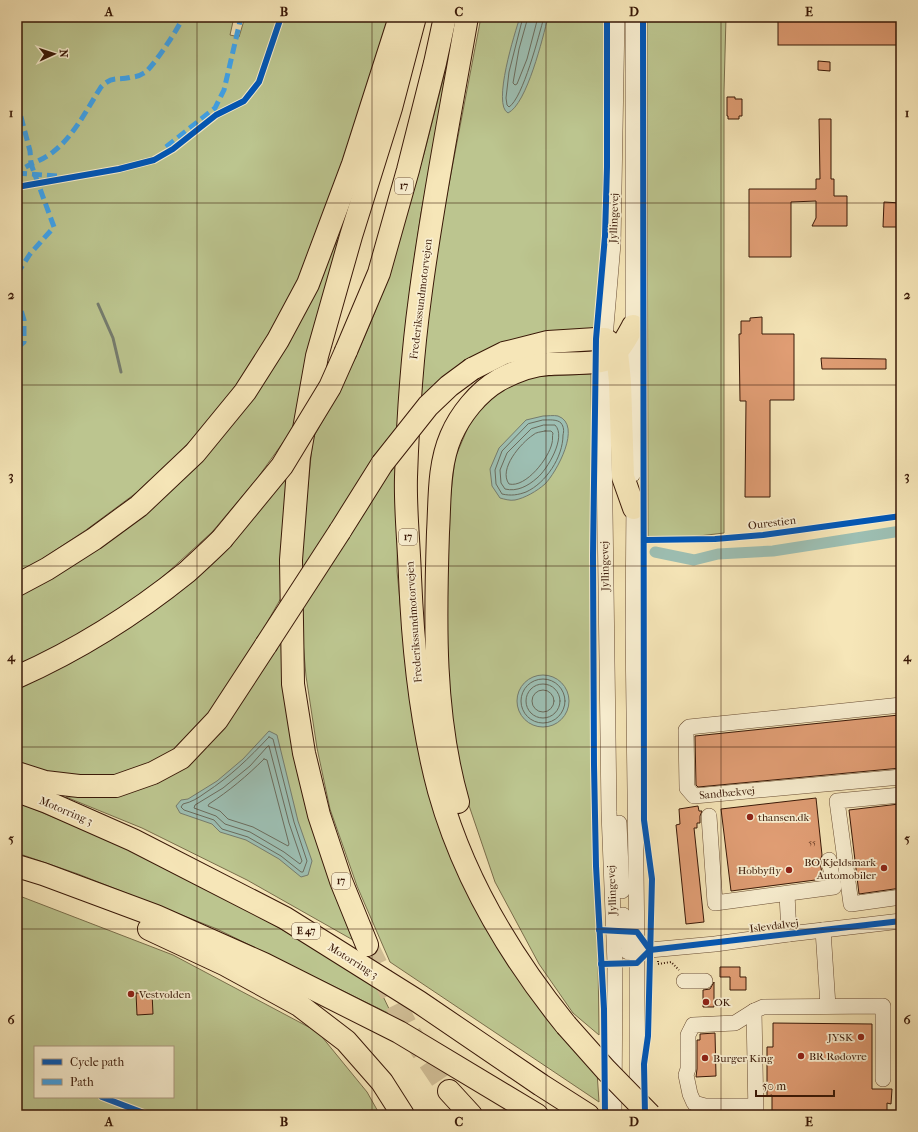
<svg xmlns="http://www.w3.org/2000/svg" width="918" height="1132" viewBox="0 0 918 1132" font-family="'IM FELL French Canon',serif">
<style>
.green{fill:#bcc58f;stroke:#7a6e4b;fill-rule:evenodd}
.water{fill:#9dbfb3;stroke:#757c6e}
.lines{fill:none;stroke-linecap:round;stroke-linejoin:round}
.shore{stroke:#6b6c5d;stroke-width:1}
.stream{stroke:#757c6e;stroke-width:3}
.canal{stroke:#9dbfb3;stroke-width:11}
.building{fill:#e09d74;stroke:#391807}
.highway-tunnel{stroke:#d0bd95;stroke-width:22;stroke-dasharray:22 11;stroke-linecap:butt}
.minor-casing{stroke:#684c33;stroke-width:16}
.highway-casing{stroke:#391807;stroke-width:24}
.path{stroke:#391807;stroke-width:2;stroke-dasharray:1 2;stroke-linecap:butt}
.minor{stroke:#f9efd1;stroke-width:15}
.highway{stroke:#f6e6b8;stroke-width:22}
.highway-bridge-casing{stroke:#391807;stroke-width:24;stroke-linecap:butt}
.highway-bridge{stroke:#f6e6b8;stroke-width:22}
.quiet{stroke:#3fa2e9;stroke-width:5;stroke-dasharray:10 5;stroke-linecap:butt}
.cycleway-casing{stroke:#f9efd1;stroke-width:8}
.cycleway{stroke:#0057b8;stroke-width:6}
.grid{fill:none;stroke:#391807;stroke-width:1;stroke-opacity:0.55}
.poi-dot{fill:#8f2418;stroke:#f9efd1;stroke-width:1.5}
.labels{text-anchor:middle;dominant-baseline:central;stroke-width:3.5;stroke-linejoin:round;paint-order:stroke}
.number-label{font-size:9px;fill:#633922}
.shield{fill:#f9efd1;stroke:#735844;stroke-width:1}
.shield-label{font-size:10px;font-weight:bold;fill:#391807}
.street-label{font-size:11px;fill:#391807;stroke:#f9efd1}
.poi-label{font-size:11px;fill:#391807;stroke:#f9efd1;text-anchor:start}
.neatline{fill:none;stroke:#391807;stroke-width:1.5}
.grid-label{font-size:13px;text-anchor:middle;font-weight:bold;fill:#391807}
</style>
<rect width="100%" height="100%" fill="#f6e6b8"/>
<filter id="stains"><feTurbulence type="fractalNoise" baseFrequency=".005" numOctaves="4"/><feColorMatrix values="0 0 0 0 .2 0 0 0 0 .09 0 0 0 0 .02 0 0 0 .5 -.17"/></filter>
<radialGradient id="worn" r=".72"><stop offset=".6" stop-color="#630" stop-opacity="0"/><stop offset="1" stop-color="#630" stop-opacity=".3"/></radialGradient>
<g class="green">
<polygon points="17,17 234,17 230,35 239,37 245,17 393,17 316,242 285,306 250,365 220,408 180,452 136,493 86,530 36,563 17,572"/>
<polygon points="481,17 605,17 606,54 602,240 595,328 543,335 420,401 430,283"/>
<polygon points="647,17 726,17 724,91 724,533 648,542"/>
<polygon points="458,21 421,213 410,289 402,369 398,427 301,576 303,532 313,438 331,406 355,359 375,312 386,280 424,154"/>
<polygon points="340,236 297,423 256,480 212,532 146,592 95,630 17,669 17,594 49,579 256,391"/>
<polygon points="591,374 599,1035 573,1013 539,964 495,882 461,782 447,700 443,614 448,519 455,458 469,425 490,396 526,377"/>
<polygon points="399,455 397,571 407,674 434,804 597,1072 599,1102 390,962 357,886 330,809 317,748 306,676 300,607"/>
<polygon points="290,468 285,591 257,640 209,714 175,753 109,779 75,778 17,765 17,688 71,663 132,624"/>
<polygon points="282,633 322,857 353,940 247,880 142,828 66,797 114,794 149,783"/>
<polygon points="17,802 137,852 278,927 380,990 392,1015 217,929 78,874 17,853"/>
<path d="M17,895L173,955L318,1032L367,1092L380,1115H17ZM35,1047H173V1097H35Z"/>
</g>
<g class="water">
<path d="M520,17H548C543,37 527,104 508,113C492,105 515,32 520,17Z"/>
<path d="M543,416C547,416 554,415 558,416C583,425 556,473 545,484C537,491 525,498 515,500C510,501 504,499 500,498L492,486L490,469L499,448L526,420Z"/>
<circle cx="543" cy="701" r="26"/>
<polygon points="269,731 277,735 298,821 312,861 308,875 301,877 279,859 246,840 220,832 212,824 180,813 176,806 181,800 188,799 217,781 243,759"/>
</g>
<g class="lines">
<g class="shore">
<path d="M523,17L509,72L506,98L507,105L509,107C523,98 539,35 544,17"/>
<polyline points="528,17 519,49 513,83 515,85 517,84 527,59 538,17"/>
<path d="M543,420C549,420 557,419 561,423C564,427 564,431 563,435C563,457 546,483 526,492C518,495 511,496 502,494L496,484L495,470L502,451L528,424Z"/>
<path d="M544,425H555C567,437 547,470 537,478C528,486 517,492 505,489L501,483L500,470L507,453L531,429Z"/>
<path d="M545,431H551L553,433C552,436 553,440 552,443C549,458 526,488 509,484C498,469 521,443 533,435C536,432 541,432 545,431Z"/>
<circle cx="543" cy="701" r="22"/>
<circle cx="543" cy="701" r="17"/>
<circle cx="543" cy="701" r="11"/>
<path d="M269,737L273,739L294,822L307,861L303,872H301L281,856L248,837L222,829L214,820L184,810L181,807L183,804C192,802 198,798 205,793C231,776 248,759 269,737Z"/>
<polygon points="269,746 289,823 302,861 300,864 284,852 250,832 225,824 216,816 194,808 195,805 223,788 250,766 267,747"/>
<path d="M264,759L267,760L289,844L288,846L253,827L228,819L220,811L208,806L209,804C229,791 247,776 264,759Z"/>
</g>
<polyline class="stream" points="98,304 113,338 121,372"/>
<polyline class="canal" points="655,552 694,560 718,554 773,551 901,531"/>
</g>
<g class="building">
<rect x="778" y="17" width="123" height="28"/>
<polygon points="818,61 830,62 830,71 818,70"/>
<polygon points="727,97 735,97 735,99 742,99 742,116 739,116 739,119 728,119 728,116 727,116"/>
<polygon points="819,119 831,119 831,179 834,179 834,196 847,196 847,226 812,226 816,218 816,201 791,202 791,257 749,257 749,189 816,189 816,179 820,179"/>
<polygon points="884,202 901,203 901,227 883,227"/>
<polygon points="762,317 762,334 794,334 794,400 770,400 770,497 745,497 746,401 740,401 739,334 741,334 741,321 750,321 750,318"/>
<polygon points="821,358 886,359 886,369 822,369"/>
<polygon points="899,715 901,735 901,768 698,787 696,785 695,736"/>
<polygon points="816,798 822,855 820,862 823,879 731,891 721,809"/>
<polygon points="899,804 901,818 901,888 859,894 849,810"/>
<polygon points="698,806 699,811 702,811 700,816 700,823 697,823 697,828 694,828 704,922 686,924 676,825 680,824 679,809"/>
<polygon points="720,967 740,967 740,977 746,977 746,990 730,990 730,977 720,977"/>
<polygon points="714,982 714,1007 703,1007 703,990 710,989"/>
<polygon points="136,993 152,993 153,1014 137,1015"/>
<polygon points="773,1023 872,1024 872,1089 892,1089 891,1104 887,1103 887,1115 772,1115 772,1095 767,1096 767,1047 773,1047"/>
<polygon points="715,1033 716,1076 696,1077 697,1069 697,1040 700,1040 700,1034"/>
</g>
<g class="lines">
<polyline class="highway-tunnel" points="367,945 410,1033 449,1091"/>
<g class="minor-casing">
<g id="minor">
<polyline points="633,17 633,474"/>
<polyline points="634,498 633,630 637,951 637,1106"/>
<polyline points="901,705 689,727 686,730 687,788 694,796 901,777"/>
<polyline points="901,795 837,801 851,904 901,897"/>
<polyline points="709,816 715,903 834,887 829,860"/>
<polyline points="619,823 622,891"/>
<polyline points="787,894 789,934"/>
<path d="M623,915C624,930 621,945 637,951"/>
<polyline points="823,930 828,1006"/>
<polyline points="628,952 715,944 789,934 901,921"/>
<polyline points="684,981 705,981"/>
<polyline points="754,1011 735,1023 693,1025 688,1035 688,1069 686,1075 690,1094 694,1103 705,1106 755,1106"/>
<polyline points="614,1115 615,964 609,812 603,361 613,244 617,17"/>
<polyline points="756,1115 754,1011 763,1007 883,1006 883,1079"/>
</g>
</g>
<g class="highway-casing">
<g id="highway">
<path d="M467,17C451,110 432,204 420,298C412,357 408,417 406,477C405,509 409,544 410,577C413,649 420,720 439,791C463,877 510,956 566,1025"/>
<polyline points="346,351 379,273 408,170 435,63 445,17"/>
<polyline points="472,369 504,353 548,342 596,339 605,339 609,342 617,352 620,382 623,477 634,508"/>
<polyline points="340,531 382,464"/>
<polyline points="17,585 47,569 94,539 139,506 195,453 245,392 278,340 308,284 353,164 400,17"/>
<path d="M17,677C78,650 135,614 187,572C199,561 211,550 222,539"/>
<polyline points="17,773 45,782 79,786 116,786 153,773 181,758 217,720 266,645"/>
<polyline points="17,791 47,802 133,840 285,918 419,1002 541,1085 588,1115"/>
<path d="M458,802C433,715 435,621 438,532C440,500 438,466 451,436C460,415 478,392 499,380C514,372 531,365 548,364C559,363 597,364 605,360C619,353 626,339 633,326"/>
<polyline points="17,866 43,874 156,916 264,964 399,1032 537,1115"/>
<polyline points="149,929 226,965 299,1005 346,1041 382,1082 403,1115"/>
<polyline points="367,945 341,881 319,815 304,753 293,684 291,560 299,457 317,356 351,236 391,108 415,17"/>
<polyline points="449,1091 471,1115"/>
</g>
</g>
<polyline class="path" points="658,961 658,964 671,962 679,970"/>
<use href="#minor" class="minor"/>
<use href="#highway" class="highway"/>
<g class="highway-bridge-casing">
<g id="highway-bridge">
<polyline points="382,464 428,406 449,386 472,369"/>
<polyline points="222,539 282,466 330,387 346,351"/>
<polyline points="266,645 340,531"/>
<polyline points="566,1025 606,1070 650,1115"/>
</g>
</g>
<use href="#highway-bridge" class="highway-bridge"/>
<g class="quiet">
<polyline points="17,102 30,151 31,164 17,172"/>
<polyline points="166,147 215,108 224,90 241,17"/>
<polyline points="17,173 57,176"/>
<path d="M17,274L30,254L54,227L31,164C39,161 46,157 53,152C74,136 87,109 101,87C113,75 118,81 132,77C136,77 141,75 144,73C152,69 180,26 183,17"/>
<polyline points="17,297 24,320 24,342 17,348"/>
</g>
<g class="cycleway-casing">
<g id="cycleway">
<polyline points="643,17 644,820 652,879 648,1036 644,1064 645,1115"/>
<polyline points="17,187 119,169 154,160 173,149 216,115 244,101 259,82 281,17"/>
<polyline points="644,540 715,539 763,535 901,516"/>
<polyline points="599,930 637,932 650,950"/>
<polyline points="650,950 901,921"/>
<polyline points="601,964 637,963 650,950"/>
<polyline points="102,1097 149,1115"/>
<polyline points="605,1115 604,1009 596,866 594,765 593,556 596,339 605,236 607,167 607,17"/>
</g>
</g>
<use href="#cycleway" class="cycleway"/>
</g>
<path class="grid" d="M197,17V1115M372,17V1115M546,17V1115M721,17V1115M17,203H901M17,385H901M17,566H901M17,747H901M17,929H901"/>
<g class="poi-dot">
<circle cx="750" cy="817" r="4"/>
<circle cx="884" cy="868" r="4"/>
<circle cx="789" cy="870" r="4"/>
<circle cx="131" cy="994" r="4"/>
<circle cx="706" cy="1002" r="4"/>
<circle cx="861" cy="1037" r="4"/>
<circle cx="801" cy="1056" r="4"/>
<circle cx="705" cy="1058" r="4"/>
</g>
<g class="labels">
<g class="number-label">
<text x="812" y="842">55</text>
</g>
<g class="shield">
<rect x="395" y="178" width="18" height="16" rx="3"/>
<rect x="399" y="529" width="18" height="16" rx="3"/>
<rect x="332" y="873" width="18" height="16" rx="3"/>
<rect x="292" y="923" width="28" height="16" rx="3"/>
</g>
<g class="shield-label">
<text x="404" y="186">17</text>
<text x="408" y="537">17</text>
<text x="341" y="881">17</text>
<text x="306" y="931">E 47</text>
</g>
<g class="street-label">
<text transform="translate(614 218) rotate(-88)">Jyllingevej</text>
<text transform="translate(421 299) rotate(-83)">Frederikssundmotorvejen</text>
<text transform="translate(772 523) rotate(-7)">Ourestien</text>
<text transform="translate(605 566) rotate(-91)">Jyllingevej</text>
<text transform="translate(414 622) rotate(-94)">Frederikssundmotorvejen</text>
<text transform="translate(727 793) rotate(-5)">Sandbækvej</text>
<text transform="translate(66 811) rotate(23)">Motorring 3</text>
<text transform="translate(612 890) rotate(-92)">Jyllingevej</text>
<text transform="translate(774 926) rotate(-7)">Islevdalvej</text>
<text transform="translate(353 961) rotate(32)">Motorring 3</text>
</g>
<g class="poi-label">
<text x="758" y="817">thansen.dk</text>
<text x="876" y="862" text-anchor="end">BO Kjeldsmark<tspan x="876" dy="13">Automobiler</tspan></text>
<text x="781" y="870" text-anchor="end">Hobbyfly</text>
<text x="139" y="994">Vestvolden</text>
<text x="714" y="1002">OK</text>
<text x="853" y="1037" text-anchor="end">JYSK</text>
<text x="809" y="1056">BR Rødovre</text>
<text x="713" y="1058">Burger King</text>
</g>
</g>
<rect width="918" height="1132" fill="none" stroke="#f6e6b8" stroke-width="44"/>
<rect x="34" y="1046" width="140" height="52" fill="#f9efd1" stroke="#ac9980"/>
<rect x="42" y="1059" width="20" height="6" fill="#0057b8" stroke="#ac9980"/>
<text x="70" y="1066" font-size="12" fill="#391807">Cycle path</text>
<rect x="42" y="1079" width="20" height="6" fill="#3fa2e9" stroke="#ac9980"/>
<text x="70" y="1086" font-size="12" fill="#391807">Path</text>
<g transform="translate(54 54) rotate(87)" stroke="#f9efd1" stroke-width="3" paint-order="stroke">
<path d="M0-3L7 15L0 10L-7 15Z" fill="#391807"/>
<text y="-6" font-size="11" font-weight="bold" text-anchor="middle" fill="#391807">N</text>
</g>
<path d="M756 1090v6h78v-6" fill="none" stroke="#391807" stroke-width="2"/>
<text x="762" y="1090" font-size="12" fill="#391807" stroke="#f9efd1" stroke-width="3" paint-order="stroke">50 m</text>
<rect x="22" y="22" width="874" height="1088" class="neatline"/>
<g class="grid-label">
<text x="109" y="16">A</text>
<text x="284" y="16">B</text>
<text x="459" y="16">C</text>
<text x="634" y="16">D</text>
<text x="809" y="16">E</text>
<text x="11" y="117">1</text>
<text x="907" y="117">1</text>
<text x="11" y="299">2</text>
<text x="907" y="299">2</text>
<text x="11" y="480">3</text>
<text x="907" y="480">3</text>
<text x="11" y="661">4</text>
<text x="907" y="661">4</text>
<text x="11" y="843">5</text>
<text x="907" y="843">5</text>
<text x="11" y="1024">6</text>
<text x="907" y="1024">6</text>
<text x="109" y="1126">A</text>
<text x="284" y="1126">B</text>
<text x="459" y="1126">C</text>
<text x="634" y="1126">D</text>
<text x="809" y="1126">E</text>
</g>
<rect width="100%" height="100%" filter="url(#stains)"/>
<rect width="100%" height="100%" fill="url(#worn)"/>
</svg>
